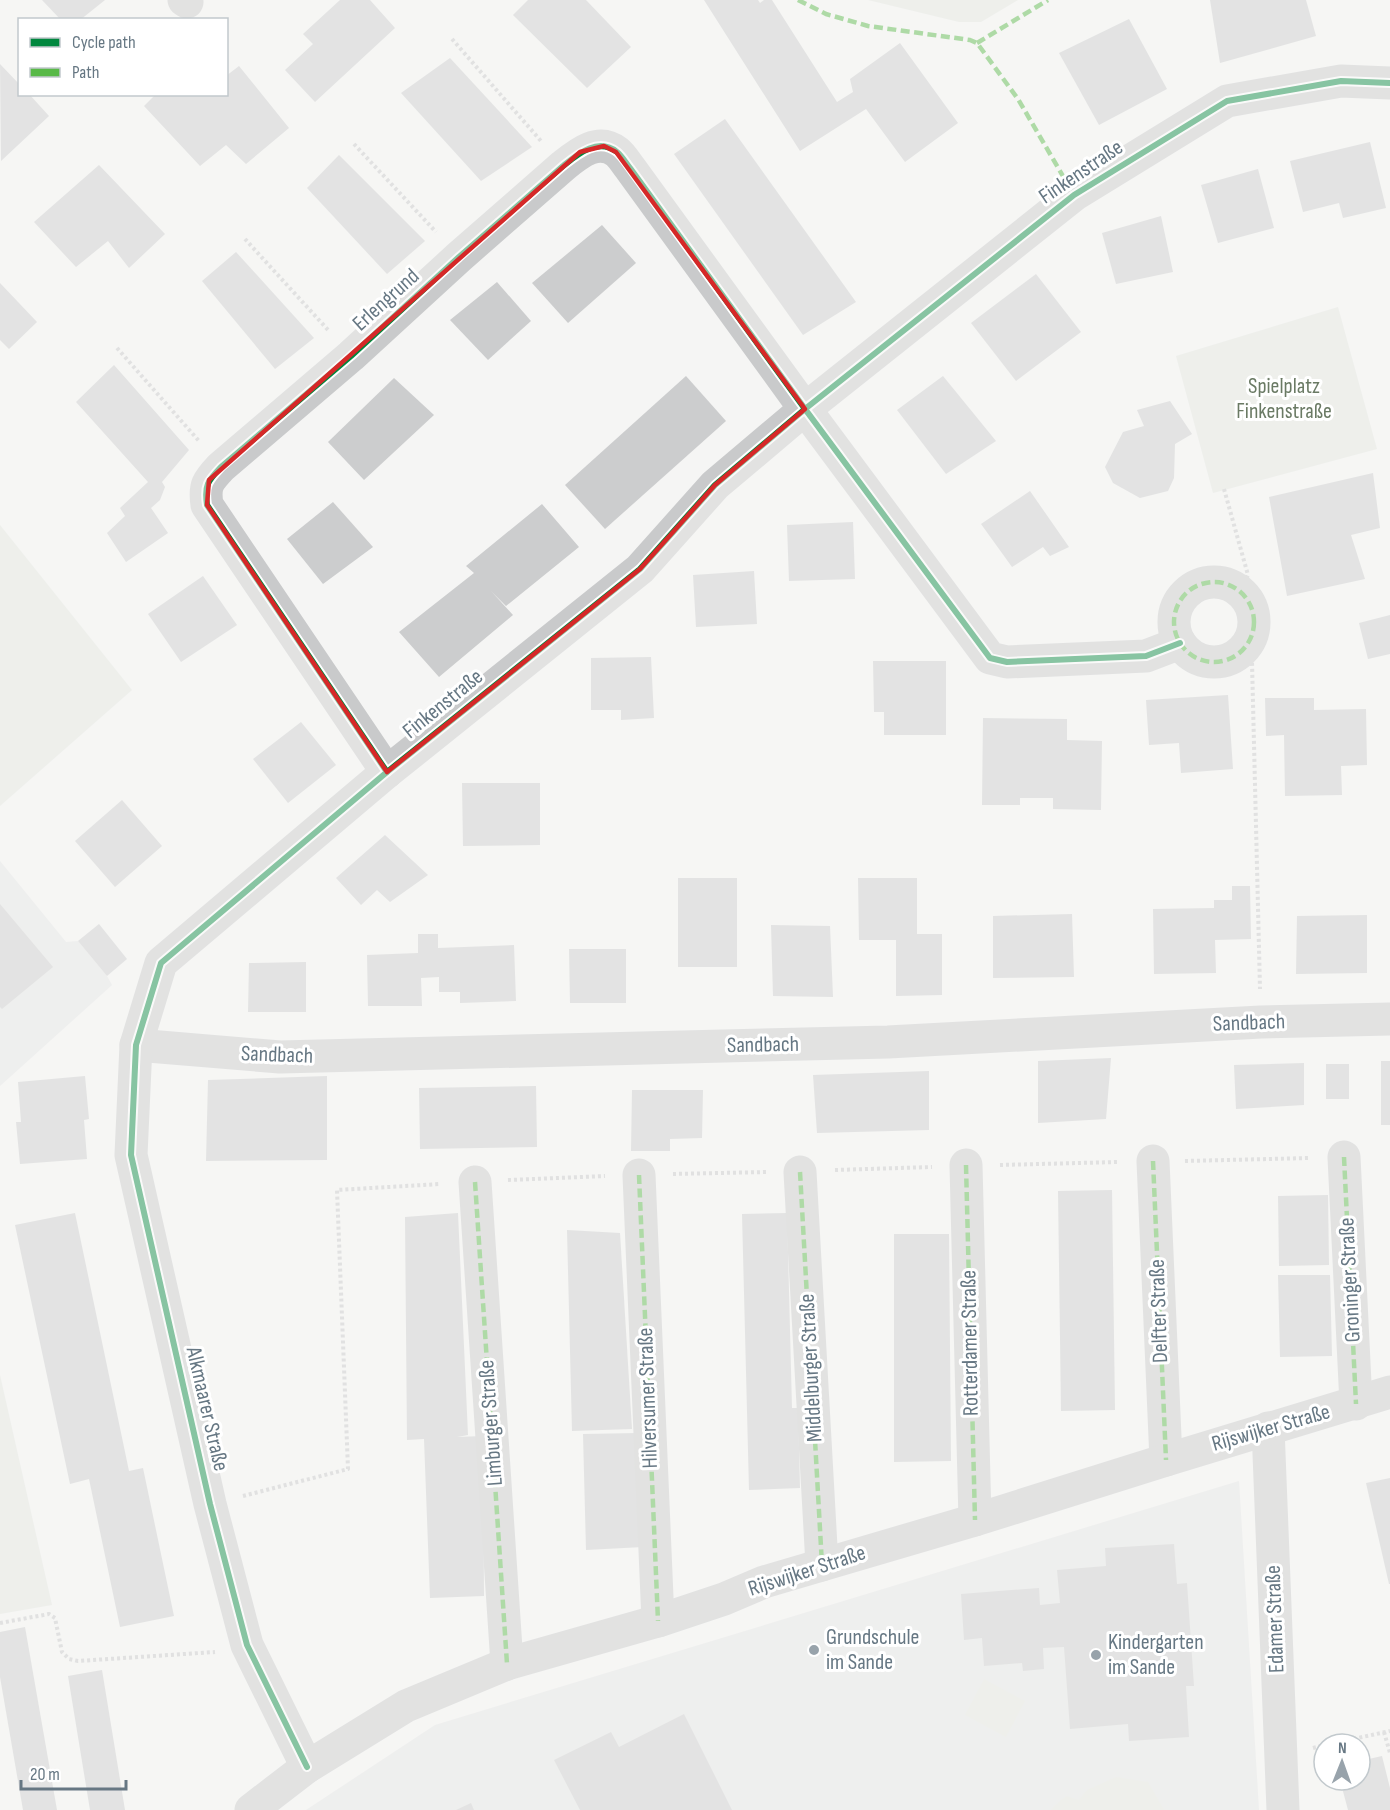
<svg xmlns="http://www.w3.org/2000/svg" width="1390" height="1810" viewBox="0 0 1390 1810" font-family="'Sofia Sans Condensed',sans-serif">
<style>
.built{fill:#e5e6e6}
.green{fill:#e4e7e1}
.building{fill:#cccdce}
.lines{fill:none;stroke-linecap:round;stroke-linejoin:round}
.path{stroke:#c7c8c9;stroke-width:4;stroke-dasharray:3 3;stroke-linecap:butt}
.minor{stroke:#c9cacb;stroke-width:33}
.quiet{stroke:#58b947;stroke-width:4.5;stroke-dasharray:9 4.5;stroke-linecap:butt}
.cycleway-casing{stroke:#fff;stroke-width:10}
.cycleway{stroke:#00873e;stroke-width:6}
.marked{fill:none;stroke:#d62828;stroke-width:4.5;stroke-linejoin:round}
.poi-dot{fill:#98a3ab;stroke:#fff;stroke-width:2}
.labels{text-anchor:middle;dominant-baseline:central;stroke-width:6;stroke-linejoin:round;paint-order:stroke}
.street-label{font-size:22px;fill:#667783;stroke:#fff}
.park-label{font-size:22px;fill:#6a7a64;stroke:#fff}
.poi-label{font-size:22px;fill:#667783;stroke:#fff;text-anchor:start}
</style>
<rect width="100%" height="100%" fill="#f5f5f4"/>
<g class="built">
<polygon points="0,861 66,942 78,941 107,976 112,985 0,1086"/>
<polygon points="1239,1481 1259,1810 306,1810 435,1725"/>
</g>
<g class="green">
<polygon points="868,0 1018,0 981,22 959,22"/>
<polygon points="1338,307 1377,449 1213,493 1176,356"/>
<polygon points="0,525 132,690 0,806"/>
<polygon points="0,1375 52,1605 0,1614"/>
<polygon points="984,1679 1025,1701 1006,1737 965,1715"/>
<polygon points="1116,1777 1148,1782 1164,1810 1051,1810 1061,1800 1067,1796 1079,1800 1087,1790"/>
</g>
<g class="building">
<polygon points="42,0 105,0 80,20 61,20"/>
<polygon points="340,0 370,0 395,28 315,102 285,70 313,44 303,34"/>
<polygon points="528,0 586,0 631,47 587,88 513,15"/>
<polygon points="704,0 758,0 760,3 764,0 772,0 837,102 853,92 850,79 900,43 958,123 905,162 866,109 800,151"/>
<polygon points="1210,0 1306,0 1316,36 1220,63"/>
<polygon points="1129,19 1167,89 1099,125 1059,53"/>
<polygon points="450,58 532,147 481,181 401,93"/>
<polygon points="0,64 20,85 20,94 29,94 49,116 1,161"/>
<polygon points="239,66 289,128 246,164 226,145 200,166 144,106 156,94 226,94 226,76"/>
<polygon points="725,119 856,302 803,335 674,154"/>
<polygon points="1370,142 1386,208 1343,218 1339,203 1303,212 1290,161"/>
<polygon points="339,155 425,241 387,274 307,188"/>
<polygon points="99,165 165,234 129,268 108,241 76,267 34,222"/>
<polygon points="1258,169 1274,228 1218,243 1201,185"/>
<polygon points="1161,216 1173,272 1116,284 1102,233"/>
<polygon points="602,225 636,263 568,323 532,283"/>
<polygon points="236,252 314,338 275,369 202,281"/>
<polygon points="1036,274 1081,332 1016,381 971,323"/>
<polygon points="497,282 531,321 488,360 450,320"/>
<polygon points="0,283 37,322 9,349 0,340"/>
<polygon points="114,365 189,450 162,482 165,487 160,500 151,508 168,533 126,562 107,533 125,516 120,508 148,482 76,402"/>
<polygon points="686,376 726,421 605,529 565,485"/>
<polygon points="943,376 996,441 946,474 897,410"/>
<polygon points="394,378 434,415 364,480 328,442"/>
<polygon points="1170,401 1192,434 1175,444 1174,478 1168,491 1140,498 1113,483 1105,467 1123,432 1144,426 1137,410"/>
<polygon points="1373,473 1380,528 1351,535 1365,579 1287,596 1269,497"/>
<polygon points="1030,491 1069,547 1050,556 1043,547 1012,567 981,524"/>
<polygon points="333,502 373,547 323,584 287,539"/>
<polygon points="542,504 579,547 506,606 491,591 513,615 439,677 399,632 474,573 466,566"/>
<polygon points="853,522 855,579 789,581 787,525"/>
<polygon points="754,571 757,624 696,627 693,575"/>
<polygon points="203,576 237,625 181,662 148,614"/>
<polygon points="1390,615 1390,654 1368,659 1359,623"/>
<polygon points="651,657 654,718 621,720 621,710 591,710 591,658"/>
<polygon points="873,661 946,661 946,735 884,735 884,712 874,712"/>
<polygon points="1228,695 1233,769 1181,773 1179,743 1149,745 1146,700"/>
<polygon points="1265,698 1314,698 1314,710 1366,709 1367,765 1341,766 1342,795 1285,796 1284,735 1266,736"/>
<polygon points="983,718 1067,719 1067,740 1102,741 1101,810 1053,809 1053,798 1020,798 1020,805 982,805"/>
<polygon points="301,722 336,765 288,803 253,759"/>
<polygon points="462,783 540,783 540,845 463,846"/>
<polygon points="122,800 162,846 115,887 75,841"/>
<polygon points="385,835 428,875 390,902 377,890 361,905 336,878"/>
<rect x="678" y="878" width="59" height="89"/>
<polygon points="858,878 917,878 917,934 942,934 942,995 896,996 896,940 859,940"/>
<polygon points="1232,886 1250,886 1251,939 1215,940 1216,973 1154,974 1153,909 1214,908 1214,900 1232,900"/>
<polygon points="0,904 53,967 2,1009 0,1007"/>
<polygon points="1072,914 1074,977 993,978 993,916"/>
<polygon points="1367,915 1367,973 1296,974 1297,916"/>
<polygon points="99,924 127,959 107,976 78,941"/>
<polygon points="771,925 830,926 833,997 773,996"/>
<polygon points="418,934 438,934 438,948 514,945 516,1001 460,1003 460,992 439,992 439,977 421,978 422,1006 368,1006 367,955 418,953"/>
<polygon points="569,949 626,949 626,1003 570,1003"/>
<polygon points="306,962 306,1012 248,1012 249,963"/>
<polygon points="1111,1058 1106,1119 1038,1123 1038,1061"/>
<rect x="1381" y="1061" width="9" height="64"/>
<polygon points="1304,1063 1304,1105 1236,1109 1234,1065"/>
<rect x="1326" y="1064" width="23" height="35"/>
<polygon points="929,1071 929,1130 817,1133 813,1075"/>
<polygon points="85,1076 89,1119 84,1120 87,1159 20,1164 16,1122 21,1122 18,1082"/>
<polygon points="327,1076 327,1160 206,1161 208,1080"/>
<polygon points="536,1086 537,1147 420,1149 419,1088"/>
<polygon points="632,1090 703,1090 702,1138 670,1139 670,1151 631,1151"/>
<polygon points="1112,1190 1115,1410 1061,1411 1058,1191"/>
<polygon points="1328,1195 1329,1265 1279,1266 1278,1196"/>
<polygon points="75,1213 129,1471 143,1468 174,1616 120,1627 89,1479 70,1484 15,1225"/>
<polygon points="458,1213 468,1435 457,1437 483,1436 484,1596 430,1598 424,1439 407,1440 405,1217"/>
<polygon points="787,1213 792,1408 798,1408 800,1488 749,1490 742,1214"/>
<polygon points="567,1230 620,1233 632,1429 572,1431"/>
<polygon points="894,1234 949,1234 951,1461 894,1462"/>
<polygon points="1278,1275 1330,1275 1332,1356 1280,1357"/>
<polygon points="638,1433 643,1547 586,1550 583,1434"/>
<polygon points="1390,1478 1390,1584 1389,1584 1366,1483"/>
<polygon points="1174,1544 1177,1584 1187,1583 1194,1686 1186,1686 1189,1737 1129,1741 1128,1724 1070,1729 1064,1647 1043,1648 1044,1669 1023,1671 1022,1663 984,1666 982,1638 964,1640 961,1594 1039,1588 1040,1605 1060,1603 1057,1570 1106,1566 1105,1548"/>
<polygon points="25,1627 57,1810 23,1810 0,1677 0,1632"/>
<polygon points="102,1670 125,1810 90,1810 68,1676"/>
<polygon points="684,1714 732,1810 580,1810 554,1760 611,1732 619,1747"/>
<polygon points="1382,1756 1390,1788 1390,1810 1348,1810 1340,1780 1360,1780 1360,1761"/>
<polygon points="471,1803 474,1810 456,1810"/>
</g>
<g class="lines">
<g class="path">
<polyline points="452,39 541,141"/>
<polyline points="354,144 436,232"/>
<polyline points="245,239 329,331"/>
<polyline points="117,348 199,441"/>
<polyline points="1224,489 1248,575 1241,591"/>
<polyline points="1246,646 1252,662 1260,989"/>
<polyline points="1185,1161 1310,1158"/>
<polyline points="1000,1165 1118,1162"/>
<polyline points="835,1170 932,1167"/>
<polyline points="673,1174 767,1172"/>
<polyline points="508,1180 605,1176"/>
<polyline points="243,1496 348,1469 337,1190 440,1184"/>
<polyline points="0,1623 49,1614 55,1618 62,1652 69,1659 78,1661 215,1652"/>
<polyline points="1384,1732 1390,1753"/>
<polyline points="1330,1744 1390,1731"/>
<polyline points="1313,1748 1324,1745"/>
</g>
<g class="minor">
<polyline points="184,0 187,2"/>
<circle cx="1214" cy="622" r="40"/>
<path d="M387,772L207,505C204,485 208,481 221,467L351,356L459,257L563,166C578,154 598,137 617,152C622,156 626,163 630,168L805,409L990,658L1007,662L1146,656L1180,643"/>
<polyline points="136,1045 280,1057 888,1042 1261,1022 1390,1019"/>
<polyline points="1344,1157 1356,1404"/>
<polyline points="1153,1161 1166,1460"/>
<polyline points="966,1165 975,1520"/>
<polyline points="800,1172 822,1565"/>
<polyline points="639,1175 658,1621"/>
<polyline points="475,1182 507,1664"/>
<polyline points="1268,1428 1283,1810"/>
<polyline points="307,1767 247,1645 210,1504 131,1155 136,1045 161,963 387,772 640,569 715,485 805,409 1074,195 1227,101 1341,81 1390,83"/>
<polyline points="251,1810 307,1767 406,1706 507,1664 658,1621 724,1599 764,1582 975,1520 1166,1460 1390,1392"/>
</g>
<g class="quiet">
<polyline points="798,0 826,14 868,26 970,40 977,43 1018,99 1074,195"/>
<polyline points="977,43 1048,0"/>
<circle cx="1214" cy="622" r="40"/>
<polyline points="1344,1157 1356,1404"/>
<polyline points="1153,1161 1166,1460"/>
<polyline points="966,1165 975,1520"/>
<polyline points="800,1172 822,1565"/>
<polyline points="639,1175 658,1621"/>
<polyline points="475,1182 507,1664"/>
</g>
<g class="cycleway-casing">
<g id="cycleway">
<path d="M387,772L207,505C204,485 208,481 221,467L351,356L459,257L563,166C578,154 598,137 617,152C622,156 626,163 630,168L805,409L990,658L1007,662L1146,656L1180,643"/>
<polyline points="307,1767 247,1645 210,1504 131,1155 136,1045 161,963 387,772 640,569 715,485 805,409 1074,195 1227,101 1341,81 1390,83"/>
</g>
</g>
<use href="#cycleway" class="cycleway"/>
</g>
<path d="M0 0H1390V1810H0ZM604,146L616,152L805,409L715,485L640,569L387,772L207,505L209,480L580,152Z" fill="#f5f5f4" fill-opacity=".55" fill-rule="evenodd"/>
<path class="marked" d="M604,146L616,152L805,409L715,485L640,569L387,772L207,505L209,480L580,152Z"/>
<g class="poi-dot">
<circle cx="814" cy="1650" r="6"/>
<circle cx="1096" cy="1655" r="6"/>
</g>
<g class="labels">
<g class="street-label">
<text transform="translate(1081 172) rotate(-34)">Finkenstraße</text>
<text transform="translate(386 300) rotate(-42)">Erlengrund</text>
<text transform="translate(443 704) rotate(-39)">Finkenstraße</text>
<text transform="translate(1249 1023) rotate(-2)">Sandbach</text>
<text transform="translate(763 1045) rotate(-1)">Sandbach</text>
<text transform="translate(277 1055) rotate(2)">Sandbach</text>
<text transform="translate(1350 1280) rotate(-93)">Groninger Straße</text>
<text transform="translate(1159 1311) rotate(-92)">Delfter Straße</text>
<text transform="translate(970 1343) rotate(-91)">Rotterdamer Straße</text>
<text transform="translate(811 1368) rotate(-93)">Middelburger Straße</text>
<text transform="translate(648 1398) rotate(-92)">Hilversumer Straße</text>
<text transform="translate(207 1409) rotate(77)">Alkmaarer Straße</text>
<text transform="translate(491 1423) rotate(-94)">Limburger Straße</text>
<text transform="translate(1271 1428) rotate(-16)">Rijswijker Straße</text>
<text transform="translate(807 1571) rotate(-18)">Rijswijker Straße</text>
<text transform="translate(1275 1619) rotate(-92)">Edamer Straße</text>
</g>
<g class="park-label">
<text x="1284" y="386">Spielplatz<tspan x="1284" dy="25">Finkenstraße</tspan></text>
</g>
<g class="poi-label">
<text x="826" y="1637">Grundschule<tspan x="826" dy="25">im Sande</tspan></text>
<text x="1108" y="1642">Kindergarten<tspan x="1108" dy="25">im Sande</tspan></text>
</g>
</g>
<rect x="18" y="18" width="210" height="78" fill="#ffffff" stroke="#c2c9cd" stroke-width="1.5"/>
<rect x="30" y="38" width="30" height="9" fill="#00873e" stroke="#c2c9cd" stroke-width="1.5"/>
<text x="72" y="48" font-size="18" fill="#667783">Cycle path</text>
<rect x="30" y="68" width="30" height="9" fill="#58b947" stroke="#c2c9cd" stroke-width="1.5"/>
<text x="72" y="78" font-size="18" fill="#667783">Path</text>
<g transform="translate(1342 1762) rotate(1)"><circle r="28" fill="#ffffff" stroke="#c2c9cd" stroke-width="1.5"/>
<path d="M0-4.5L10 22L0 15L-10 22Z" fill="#98a3ab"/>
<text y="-9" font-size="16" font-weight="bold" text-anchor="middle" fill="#667783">N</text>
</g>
<path d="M21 1780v9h105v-9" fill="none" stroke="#667783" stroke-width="3"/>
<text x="30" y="1780" font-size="18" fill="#667783" stroke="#ffffff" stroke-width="4.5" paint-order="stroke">20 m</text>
</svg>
